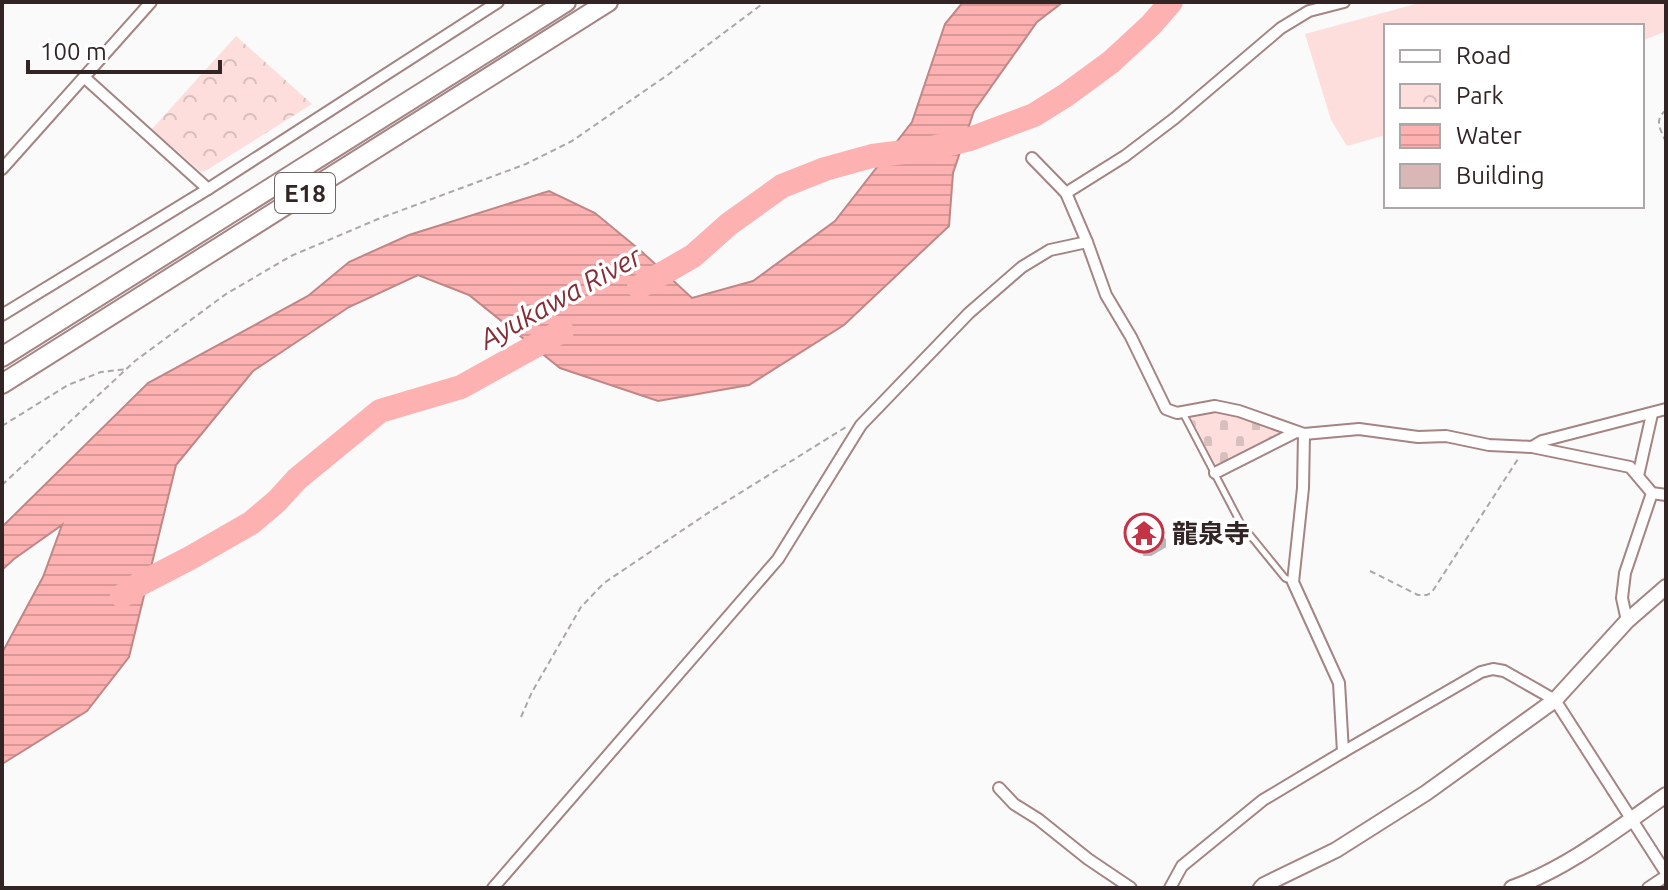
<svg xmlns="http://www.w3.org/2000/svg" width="1668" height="890" viewBox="0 0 1668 890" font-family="Ubuntu,'Noto Sans JP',sans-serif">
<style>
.grass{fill:#fddedd}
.cemetery{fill:url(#cemetery-stones)}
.park{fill:url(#park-crowns)}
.water{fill:url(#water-rules);stroke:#c08787;stroke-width:2}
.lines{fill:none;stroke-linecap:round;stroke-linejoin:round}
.river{stroke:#fdb1b1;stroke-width:24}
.building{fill:url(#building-cross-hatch);stroke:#a88786;stroke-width:2;filter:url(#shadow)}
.lane-casing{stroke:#a58484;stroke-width:9}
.street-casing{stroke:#a58484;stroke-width:14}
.secondary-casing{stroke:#a58484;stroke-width:18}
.highway-casing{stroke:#a58484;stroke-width:22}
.path{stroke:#aca6a6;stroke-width:2;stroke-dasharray:6 4;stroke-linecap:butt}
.lane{stroke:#fff;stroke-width:5}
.street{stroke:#fff;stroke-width:10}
.secondary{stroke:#fff;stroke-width:14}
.highway{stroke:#fff;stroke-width:18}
.labels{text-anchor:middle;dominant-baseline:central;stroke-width:7;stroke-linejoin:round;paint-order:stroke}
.shield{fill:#fff;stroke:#706666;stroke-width:2}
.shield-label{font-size:24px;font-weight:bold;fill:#332525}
.poi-label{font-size:26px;font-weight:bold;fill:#332525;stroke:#fff;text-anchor:start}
.water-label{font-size:28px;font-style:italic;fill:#852e36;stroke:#fff}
</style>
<defs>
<pattern id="cemetery-stones" width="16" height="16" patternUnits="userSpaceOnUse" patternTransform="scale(2)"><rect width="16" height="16" fill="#fddedd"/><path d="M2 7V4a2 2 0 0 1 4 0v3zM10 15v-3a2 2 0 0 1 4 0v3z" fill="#d9bebe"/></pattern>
<pattern id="park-crowns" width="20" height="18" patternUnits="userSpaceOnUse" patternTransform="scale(2)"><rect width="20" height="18" fill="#fddedd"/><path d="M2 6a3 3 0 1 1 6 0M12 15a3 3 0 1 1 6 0" fill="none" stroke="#d9bebe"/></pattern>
<pattern id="water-rules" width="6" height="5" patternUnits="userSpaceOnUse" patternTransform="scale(2)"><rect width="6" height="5" fill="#fdb1b1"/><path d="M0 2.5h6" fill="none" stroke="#d99898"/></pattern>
<pattern id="building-cross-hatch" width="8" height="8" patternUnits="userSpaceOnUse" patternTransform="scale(2)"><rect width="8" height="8" fill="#dab7b7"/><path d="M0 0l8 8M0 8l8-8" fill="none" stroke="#bc9d9d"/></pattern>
<filter id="shadow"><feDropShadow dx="6" dy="6" stdDeviation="0" flood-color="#0004"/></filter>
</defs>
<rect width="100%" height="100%" fill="#fafafa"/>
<polygon class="grass" points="1423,2 1666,2 1666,31 1642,41 1642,26 1386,26 1386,135 1347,146 1331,120 1305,34"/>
<polygon class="cemetery" points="1219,411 1236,414 1283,431 1282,434 1216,466 1191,418"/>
<polygon class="park" points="236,36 312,104 207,170 201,172 152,129"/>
<polygon class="water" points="963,2 1063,2 1037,22 974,111 953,173 949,226 844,325 749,385 658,401 560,368 469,295 418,275 349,307 253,371 176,465 129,657 87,711 2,764 2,653 43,577 62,525 14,559 2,570 2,527 148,383 308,296 349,262 409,235 549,191 595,213 641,251 692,298 753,281 835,221 912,122 945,24"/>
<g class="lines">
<g class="river">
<polyline points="639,287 693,256 729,224 782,186 825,169 872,156 928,149 970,139 1034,115 1066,95 1111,62 1151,25 1171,2"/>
<polyline points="122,596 138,585 190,558 251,523 277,501 297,479 380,411 461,387 562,331"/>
</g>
</g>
<polygon class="building" points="1147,514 1162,539 1140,552 1125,527"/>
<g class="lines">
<g class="lane-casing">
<polyline id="lane" points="1183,413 1241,524 1285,578 1292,581"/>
</g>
<g class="street-casing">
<g id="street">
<polyline points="84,77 208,189"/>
<polyline points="1032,158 1066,193 1087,242 1106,295 1131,337 1166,409 1177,413 1215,406 1239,411 1304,434 1359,429 1418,437 1446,436 1489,445 1532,447 1630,467 1652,493 1666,495"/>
<polyline points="2,169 151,2"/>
<polyline points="1066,193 1125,156 1175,118 1281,28 1309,11 1344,2"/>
<polyline points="2,315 208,189 498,2"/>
<polyline points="1304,434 1303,488 1293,582 1339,683 1343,752"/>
<polyline points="1532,447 1542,441 1666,409"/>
<polyline points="1215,473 1296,432"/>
<polyline points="1638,476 1652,414"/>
<polyline points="1627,621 1622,598 1625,573 1652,493"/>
<polyline points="999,788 1014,804 1038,819 1088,859 1131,888"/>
<polyline points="493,888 778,559 861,425 969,313 1022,267 1050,250 1087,242"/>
<polyline points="1170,888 1182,866 1263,800 1343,752 1481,672 1493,669 1504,671 1555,700 1666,873"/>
<polyline points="1648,888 1666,876"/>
</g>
</g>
<g class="secondary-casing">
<g id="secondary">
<polyline points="1261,888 1264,885 1336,850 1426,793 1555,700 1627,621 1666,587"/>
<path d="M1512,888C1568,868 1617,829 1666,795"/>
</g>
</g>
<g class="highway-casing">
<g id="highway">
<polyline points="2,357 566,2"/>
<polyline points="2,384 608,2"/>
</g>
</g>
<g class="path">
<path d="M1666,110C1653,121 1661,129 1666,143"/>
<polyline points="2,426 68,385 101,372 127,369"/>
<polyline points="2,485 135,361 226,294 291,256 378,219 526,164 572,141 669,74 765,2"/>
<polyline points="1370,571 1418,595 1427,595 1432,592 1518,459"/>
<polyline points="521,717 532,692 581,607 604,583 711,511 846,427"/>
</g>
<use href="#lane" class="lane"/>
<use href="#street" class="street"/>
<use href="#secondary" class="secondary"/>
<use href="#highway" class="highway"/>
</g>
<defs>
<g id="temple-ring" transform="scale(2)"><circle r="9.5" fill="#fff" stroke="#c43447" stroke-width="1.5"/><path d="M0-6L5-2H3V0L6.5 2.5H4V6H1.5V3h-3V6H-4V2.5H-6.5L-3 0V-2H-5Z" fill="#c43447"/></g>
</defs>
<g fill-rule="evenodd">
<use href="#temple-ring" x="1144" y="533"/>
</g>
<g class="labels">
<rect class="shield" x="275" y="173" width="60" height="40" rx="6"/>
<g class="shield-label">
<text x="305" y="193">E18</text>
</g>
<g class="poi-label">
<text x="1172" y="533">龍泉寺</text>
</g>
<g class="water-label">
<text transform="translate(560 297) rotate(-29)">Ayukawa River</text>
</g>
</g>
<rect width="1668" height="890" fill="none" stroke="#332525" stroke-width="8"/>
<rect x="1384" y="24" width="260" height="184" fill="#ffffff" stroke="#ada8a8" stroke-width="2"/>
<rect x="1400" y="50" width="40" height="12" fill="#ffffff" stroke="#ada8a8" stroke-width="2"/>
<text x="1456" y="64" font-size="24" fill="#332525">Road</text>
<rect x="1400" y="84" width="40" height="24" fill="url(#park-crowns)" stroke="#ada8a8" stroke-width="2"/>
<text x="1456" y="104" font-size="24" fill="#332525">Park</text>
<rect x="1400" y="124" width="40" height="24" fill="url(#water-rules)" stroke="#ada8a8" stroke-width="2"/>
<text x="1456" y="144" font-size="24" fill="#332525">Water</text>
<rect x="1400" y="164" width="40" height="24" fill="#dab7b7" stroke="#ada8a8" stroke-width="2"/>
<text x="1456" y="184" font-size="24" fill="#332525">Building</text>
<path d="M28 60v12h192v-12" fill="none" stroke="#332525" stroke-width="4"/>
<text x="40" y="60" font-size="24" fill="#332525" stroke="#ffffff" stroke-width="6" paint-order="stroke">100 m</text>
</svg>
